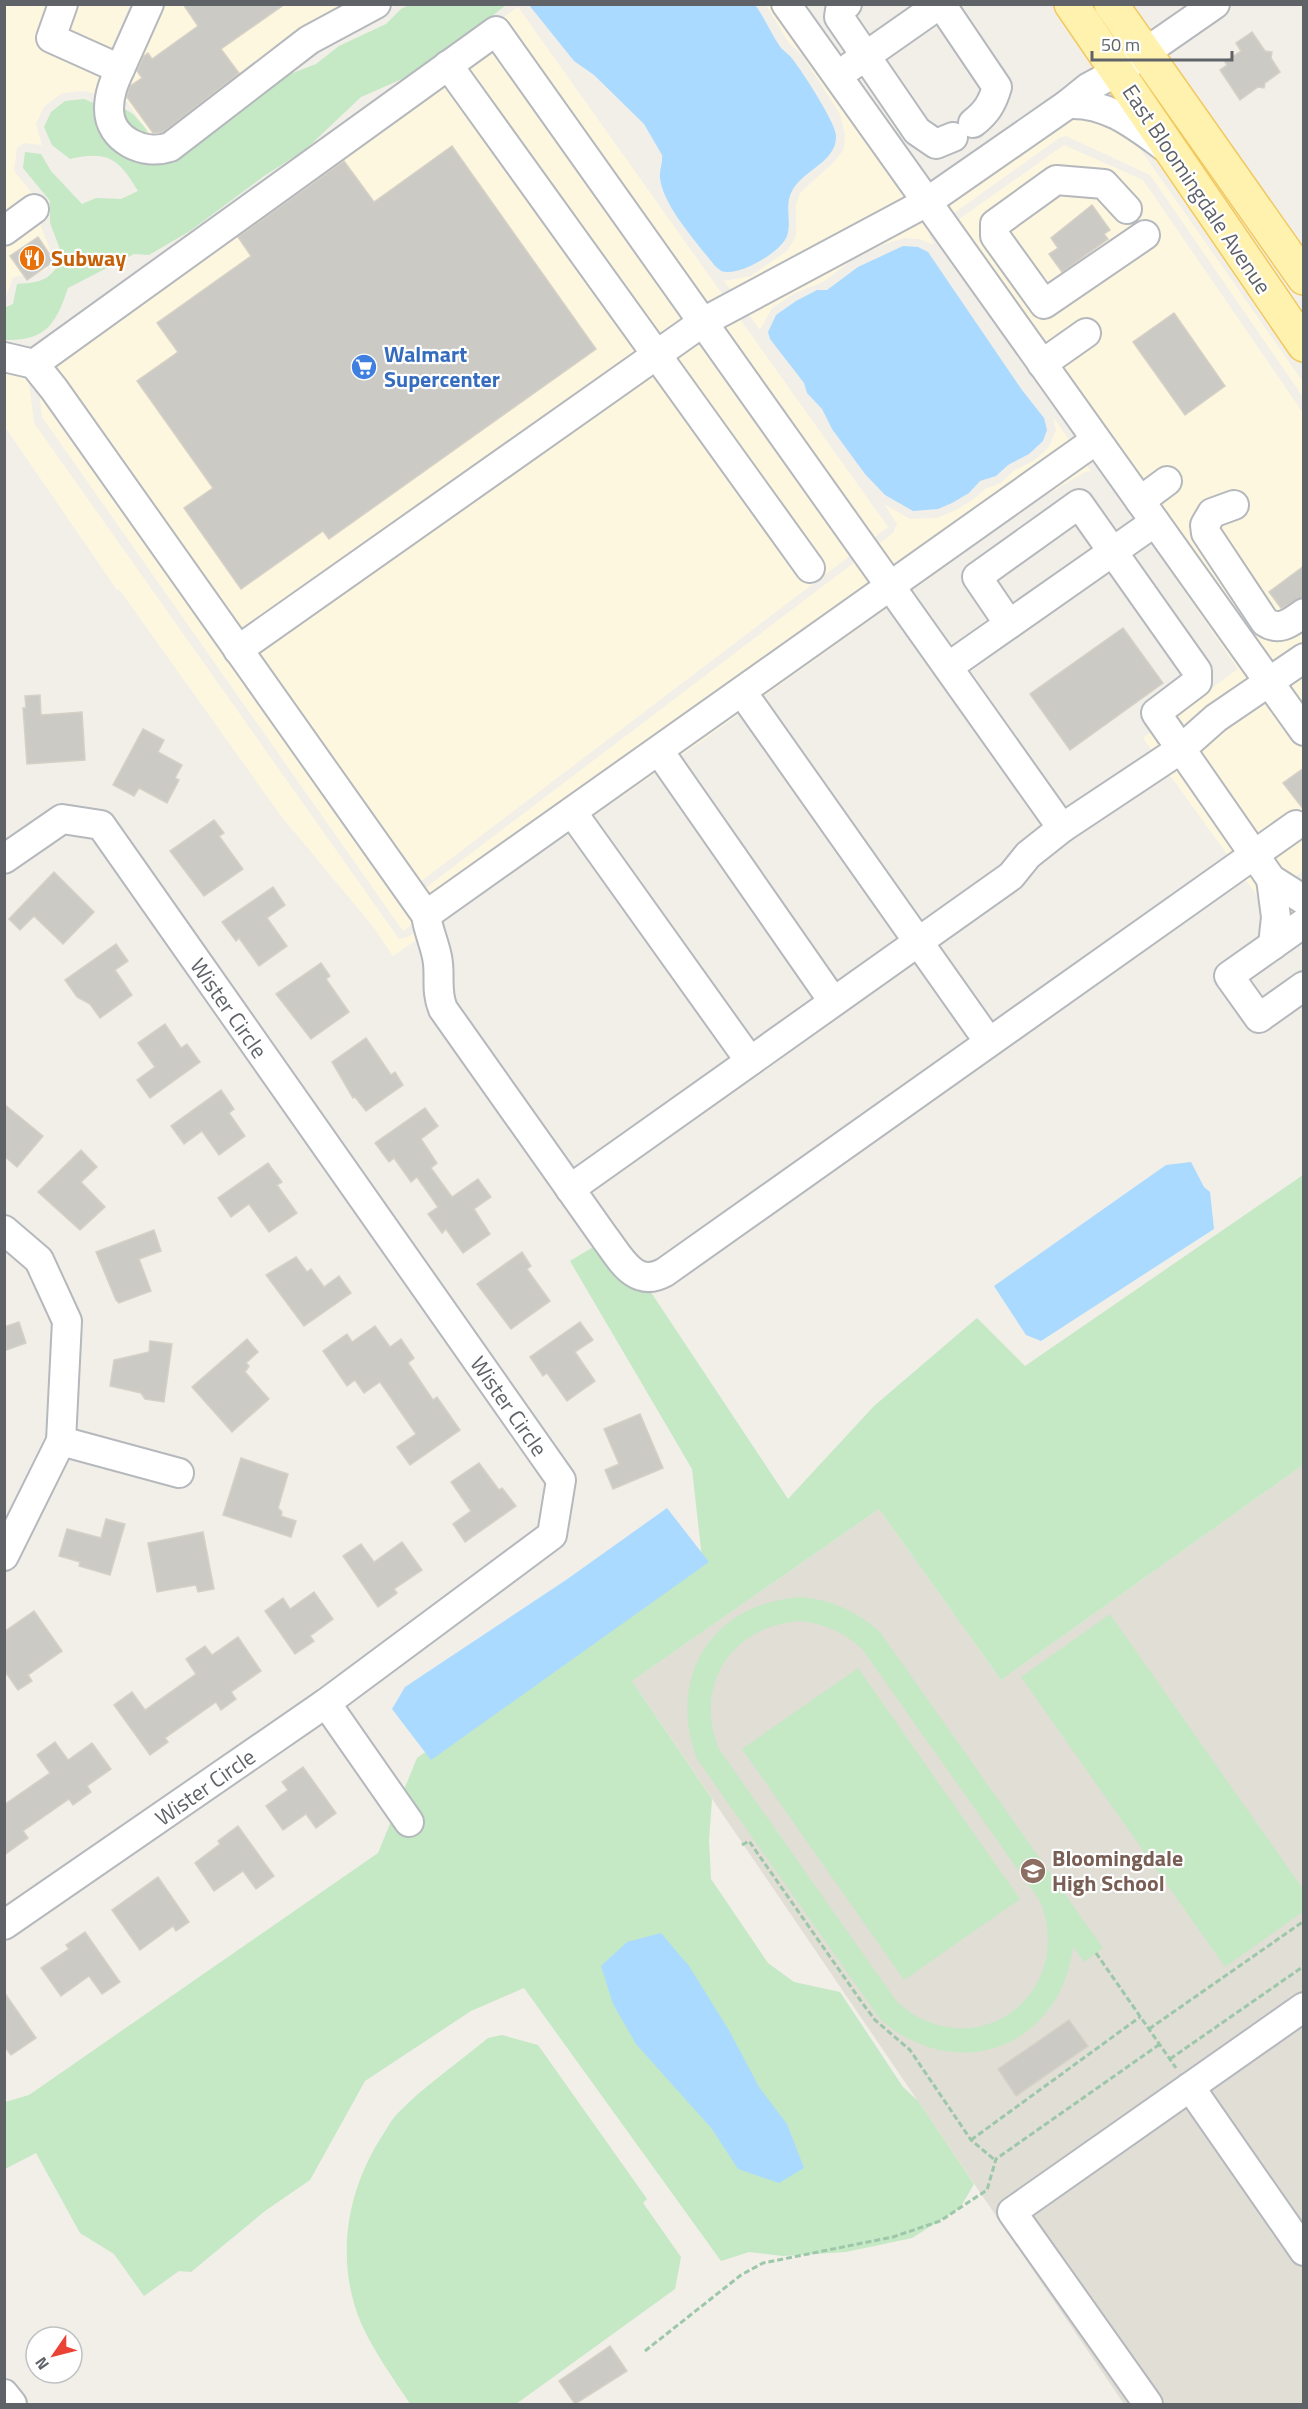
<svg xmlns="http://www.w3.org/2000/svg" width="1308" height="2409" viewBox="0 0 1308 2409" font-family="'Titillium Web',sans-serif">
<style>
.commercial{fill:#fef7e0}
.education{fill:#e1ded6}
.green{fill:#c5e8c5;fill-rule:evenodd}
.water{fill:#aadaff}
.building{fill:#cccac5;stroke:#d6d1c6;stroke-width:1.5}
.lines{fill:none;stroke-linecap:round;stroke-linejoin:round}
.minor-casing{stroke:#b5b8bc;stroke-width:32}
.major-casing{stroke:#f2c960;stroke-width:36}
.path{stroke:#9cc7a9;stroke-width:3;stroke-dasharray:6 3;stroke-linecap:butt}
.minor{stroke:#fff;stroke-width:28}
.major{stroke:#fff2af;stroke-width:33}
.labels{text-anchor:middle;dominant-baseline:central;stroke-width:4.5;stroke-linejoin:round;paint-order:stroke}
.street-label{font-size:22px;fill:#5f6368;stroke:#fff}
.food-label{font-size:22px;font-weight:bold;fill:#c56008;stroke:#fff;text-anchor:start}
.shop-label{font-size:22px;font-weight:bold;fill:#366cbe;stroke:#fff;text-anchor:start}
.education-label{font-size:22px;font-weight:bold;fill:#785e54;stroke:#fff;text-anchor:start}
</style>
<rect width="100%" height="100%" fill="#f1efe8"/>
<g class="commercial">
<polygon points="4,5 130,5 100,74 100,80 112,97 84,91 62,93 44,107 36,124 42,145 24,143 17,148 14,171 41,204 41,227 53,257 47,269 36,274 13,277 5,299"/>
<polygon points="139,5 396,5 157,143 108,76"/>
<polygon points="766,5 793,5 925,189 1087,73 1303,382 1303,397 1150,175 1066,136 1059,138 933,228 929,235 934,245 919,239 904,238 882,245 852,260 823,282 793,294 772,308 760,330 724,281 751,276 788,250 796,236 796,205 800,193 834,162 844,149 845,134 840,114 802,55 789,43"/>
<polygon points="518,7 888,527 403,895 420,918 403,931 42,417 34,349"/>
<polygon points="1064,145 1143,180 1303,413 1303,871 1261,901 1143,738 1238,669 938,234"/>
<polygon points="4,349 25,351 34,423 399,939 408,937 424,925 415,896 893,533 897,524 884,504 910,519 937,518 956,510 973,500 985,489 1001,483 1013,471 1035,460 1049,447 1056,430 1053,417 1091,471 1085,472 1043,497 703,740 393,956 372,925 281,816 119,589 117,590 5,427"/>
</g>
<polygon class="education" points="1303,1465 1303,2404 1124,2404 632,1681 879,1509 1001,1680"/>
<g class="green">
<path d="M409,5H506L456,45L402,79L361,97L305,150L264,176L190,231L149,255L134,254L68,288C56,324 46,341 5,340L4,308L13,304L17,284C44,282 50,280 63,257L50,223V201L23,168L25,152L41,154L51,171L82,204L96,198L121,199L138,191C119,159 108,150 70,159L52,145L44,127L51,112L65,101L84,99L101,106H120L133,114L146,129L151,141L174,157L202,142L237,109L285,76L316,64L339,46L386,24L401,9Z"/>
<polygon points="1303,1175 1303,1465 1001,1680 879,1509 632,1681 712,1799 709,1840 711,1879 768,1963 794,1982 840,1992 903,2087 918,2101 974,2184 960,2208 912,2238 846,2252 783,2256 749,2252 721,2261 524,1988 471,2011 365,2081 310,2180 265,2211 191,2272 179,2271 144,2296 114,2254 80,2233 36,2153 5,2169 5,2102 29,2095 378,1853 417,1758 702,1558 692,1469 570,1261 613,1235 788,1499 874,1406 977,1318 1025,1366"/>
<path d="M801,1597C832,1600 856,1611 880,1632L1103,1948L1084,1962L1073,1947C1060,2048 956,2086 880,2019L697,1759C666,1677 712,1603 801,1597ZM800,1621C825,1624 844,1632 862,1649L1040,1901C1077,1996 973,2070 897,2002L719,1749C693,1684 732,1626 800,1621Z"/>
<polygon points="1110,1614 1303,1889 1303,1912 1225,1967 1021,1677"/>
<polygon points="858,1668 1020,1899 904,1980 742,1749"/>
<path d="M502,2035L538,2045L647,2199L643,2203L681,2257L675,2289L516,2404H410C393,2378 374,2352 361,2323C335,2261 346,2192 382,2136C387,2129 391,2120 397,2114C424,2086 458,2063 488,2038Z"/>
</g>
<g class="water">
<path d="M529,5H755C765,18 771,34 781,48C785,52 791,56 794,61C803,73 836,123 836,136C837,162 803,170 792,191C784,206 792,221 787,236C782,251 743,274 726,272C721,272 719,269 715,266C698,244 663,206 660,178C659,171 663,163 662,155L644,124L594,75L574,61Z"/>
<polygon points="903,246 918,247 928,252 1022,390 1044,418 1047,430 1043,441 1029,454 1008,465 996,476 980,481 969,493 952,503 938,509 913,511 885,495 865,474 832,429 822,409 807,393 804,383 770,339 768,332 776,315 796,301 817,290 827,290 858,267"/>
<polygon points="1191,1162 1204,1187 1210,1192 1214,1229 1041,1341 1026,1335 994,1286 1166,1165"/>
<polygon points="667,1508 709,1562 431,1760 392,1709 405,1687 566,1580"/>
<polygon points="661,1933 689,1966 730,2032 759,2087 787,2124 804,2168 779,2183 738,2169 712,2129 636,2044 613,2004 601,1966 627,1942"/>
</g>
<g class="building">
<polygon points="183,4 285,4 221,49 239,73 163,132 153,133 127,97 130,86 142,78 137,71 144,56 148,53 152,59 198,26"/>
<polygon points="1252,32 1265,51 1272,52 1271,58 1280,72 1265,83 1264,88 1258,87 1240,100 1220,70 1227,65 1225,62 1241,51 1236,43"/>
<polygon points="452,146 596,349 329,539 323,531 241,589 184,508 213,488 137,381 178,352 157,323 251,256 238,237 344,161 374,202"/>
<polygon points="1092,205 1110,230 1104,234 1108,239 1062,272 1049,254 1058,248 1051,238"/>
<polygon points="38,237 54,261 27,280 10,256"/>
<polygon points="1174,313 1225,386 1185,415 1133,342"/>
<polygon points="1304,566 1304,597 1281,608 1269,592"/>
<polygon points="1123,628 1163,683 1070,750 1030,694"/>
<polygon points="40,695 41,715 82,712 85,760 27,764 23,708 26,708 25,696"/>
<polygon points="143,729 164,740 158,752 182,765 175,778 179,780 167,803 139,788 134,796 113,785"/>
<polygon points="1304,768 1304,810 1283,783"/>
<polygon points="214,820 224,833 219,836 243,869 204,896 170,851"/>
<polygon points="54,872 94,912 63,944 34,916 20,930 9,919"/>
<polygon points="273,887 285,905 267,918 287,946 259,966 239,938 236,941 222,922"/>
<polygon points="116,944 128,961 115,970 132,995 100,1018 90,1004 77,997 65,980"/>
<polygon points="321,963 330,976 326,979 349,1012 311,1039 276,994"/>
<polygon points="165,1024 181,1048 187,1044 200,1062 150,1098 137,1080 155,1067 138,1043"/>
<polygon points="366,1038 391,1075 395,1072 403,1085 366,1111 355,1097 353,1098 332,1062"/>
<polygon points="221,1090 234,1109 229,1113 245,1136 219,1155 202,1131 184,1144 171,1126"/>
<polygon points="4,1104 43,1136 17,1167 4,1156"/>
<polygon points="425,1108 438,1126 421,1139 437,1163 431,1168 452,1197 478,1179 491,1197 474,1209 490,1234 463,1253 446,1229 442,1233 428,1214 438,1207 417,1177 411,1182 394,1158 389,1162 375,1143"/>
<polygon points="81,1150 97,1167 81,1182 105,1207 80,1230 38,1192"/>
<polygon points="268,1163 282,1182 277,1185 297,1213 269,1232 249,1204 231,1217 218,1198"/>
<polygon points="154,1230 161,1251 139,1259 151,1291 119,1303 116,1300 96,1252"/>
<polygon points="522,1252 531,1266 527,1269 550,1301 511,1329 477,1284"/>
<polygon points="296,1257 307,1272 311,1269 324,1287 339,1276 351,1293 304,1326 266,1275"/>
<polygon points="19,1322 26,1343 4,1351 4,1327"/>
<polygon points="580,1322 593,1340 575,1352 595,1381 567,1401 547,1373 543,1376 530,1357"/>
<polygon points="375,1326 390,1347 401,1339 414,1358 408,1363 433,1400 437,1397 460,1430 410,1465 397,1447 416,1434 380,1382 364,1393 355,1380 347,1386 323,1351 347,1334 352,1342"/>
<polygon points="247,1339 258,1352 246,1363 249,1366 245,1372 269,1399 232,1432 192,1387"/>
<polygon points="150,1341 172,1344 164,1402 145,1399 141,1393 110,1386 114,1360 149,1352"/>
<polygon points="640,1414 663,1468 613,1489 605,1470 619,1464 604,1429"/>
<polygon points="241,1458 288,1474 278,1508 282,1512 281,1516 296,1521 291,1537 223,1515"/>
<polygon points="479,1463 499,1490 502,1488 516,1506 465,1542 453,1524 471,1511 451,1482"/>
<polygon points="106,1519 125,1524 110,1575 79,1566 80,1562 59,1556 67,1529 101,1538"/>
<polygon points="203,1532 214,1589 198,1592 196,1585 157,1592 148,1543"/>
<polygon points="402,1542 422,1570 394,1589 397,1593 378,1607 343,1556 361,1544 374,1562"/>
<polygon points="314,1592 333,1619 310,1636 314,1641 295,1654 265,1611 283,1598 290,1609"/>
<polygon points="34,1611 62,1651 28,1675 32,1681 18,1690 4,1670 4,1632"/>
<polygon points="238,1637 261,1671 231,1692 236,1699 221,1710 216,1702 165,1738 168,1742 150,1755 114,1705 132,1692 145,1710 196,1674 186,1659 205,1646 212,1655"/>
<polygon points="55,1742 68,1760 92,1743 111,1769 87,1786 91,1792 73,1805 69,1799 23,1831 28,1838 4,1855 4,1805 50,1773 37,1755"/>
<polygon points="303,1767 336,1813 316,1828 306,1814 283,1830 266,1806 288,1790 282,1782"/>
<polygon points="238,1826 274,1876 256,1889 243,1871 214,1891 195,1863 220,1844 218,1841"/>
<polygon points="158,1877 189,1922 176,1931 173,1926 140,1950 112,1910"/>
<polygon points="85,1932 120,1982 102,1994 89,1976 61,1996 41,1968 69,1949 66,1945"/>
<polygon points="4,1992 36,2038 11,2055 4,2046"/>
<polygon points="1069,2020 1088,2046 1016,2096 998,2069"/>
<polygon points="610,2346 627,2371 575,2404 559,2381"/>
</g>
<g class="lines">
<g class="minor-casing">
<g id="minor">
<polyline points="63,4 51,38 120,69 149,4"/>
<polyline points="786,4 1304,731"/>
<polyline points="847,4 840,10 839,17 917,131 936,144 953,137"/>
<path d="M941,4L997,87C992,104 986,113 973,123"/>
<polyline points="448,65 810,568"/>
<polyline points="850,67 940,4"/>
<path d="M120,69C114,82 109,94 109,109C109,140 144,156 170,147L309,40L376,4"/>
<path d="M1068,104C1107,102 1135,125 1165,147"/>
<polyline points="1127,209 1104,184 1056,180 995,224 995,236 1044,304 1145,235"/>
<polyline points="4,231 34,209"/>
<path d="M4,357L34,364L54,389L426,915C428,930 434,942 437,957C441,975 435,990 443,1009L605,1238C621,1259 635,1289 665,1272L1296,825"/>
<polyline points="34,364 496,31 1062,828"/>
<polyline points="1042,364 1086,333"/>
<polyline points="1140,501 1167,481"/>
<path d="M1234,505L1212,513L1205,525L1206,533L1265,622C1280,632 1291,622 1304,613"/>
<polyline points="238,650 703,322 927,202 1068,104 1089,87 1117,72 1215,4"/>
<polyline points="1304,658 1216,718 1181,749 1271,879 1304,900"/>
<polyline points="948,667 1155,522"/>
<polyline points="742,692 989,1042"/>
<polyline points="659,751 833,1001"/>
<polyline points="572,812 750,1061"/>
<polyline points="4,859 62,819 101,825 561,1480 552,1535 326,1703 4,1925"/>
<polyline points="1271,879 1276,917 1273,945"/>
<polyline points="426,915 1096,440"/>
<polyline points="1304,923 1229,976 1259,1018 1304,986"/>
<polyline points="570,1189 1011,876 1028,855 1062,828 1181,749 1156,713 1197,682 1197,671 1079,504 977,577 1009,624"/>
<polyline points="4,1230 39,1260 67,1321 61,1441 4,1556"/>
<polyline points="61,1441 179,1473"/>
<polyline points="326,1703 409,1822"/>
<polyline points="1190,2087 1304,2251"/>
<polyline points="4,2394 12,2404"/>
<polyline points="1148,2404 1012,2212 1304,2007"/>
</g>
</g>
<g class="major-casing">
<g id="major">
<polyline points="1071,4 1304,345"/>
<polyline points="1111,4 1304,278"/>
</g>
</g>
<g class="path">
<polyline points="742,1845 749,1841 863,2004 875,2020 910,2050 971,2140 996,2161"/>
<polyline points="1096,1953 1176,2068"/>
<polyline points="1149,2029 1304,1921"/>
<polyline points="1170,2059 1304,1966"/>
<polyline points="971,2140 1140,2017"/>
<polyline points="645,2351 741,2275 763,2263 893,2237 940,2221 987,2190 996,2159 1160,2044"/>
</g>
<use href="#minor" class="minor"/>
<use href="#major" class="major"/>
</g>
<defs>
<g id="restaurant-disc" transform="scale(1.35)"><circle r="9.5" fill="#e8710a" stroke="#fff"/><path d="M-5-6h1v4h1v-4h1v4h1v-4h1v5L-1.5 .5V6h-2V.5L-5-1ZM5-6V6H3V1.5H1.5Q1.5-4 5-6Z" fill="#fff"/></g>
<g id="supermarket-disc" transform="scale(1.35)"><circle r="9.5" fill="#3f7fe0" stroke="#fff"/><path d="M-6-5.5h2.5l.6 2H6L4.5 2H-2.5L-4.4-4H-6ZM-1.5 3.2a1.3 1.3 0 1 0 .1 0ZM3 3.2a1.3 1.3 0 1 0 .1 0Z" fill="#fff"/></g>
<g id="school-disc" transform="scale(1.35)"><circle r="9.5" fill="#8d6e63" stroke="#fff"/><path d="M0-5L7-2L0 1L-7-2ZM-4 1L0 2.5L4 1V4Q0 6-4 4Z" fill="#fff"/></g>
</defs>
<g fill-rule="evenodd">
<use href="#restaurant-disc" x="32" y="258"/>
<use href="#supermarket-disc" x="364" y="367"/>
<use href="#school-disc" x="1033" y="1871"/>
</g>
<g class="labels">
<g class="street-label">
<text transform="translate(1197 189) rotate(56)">East Bloomingdale Avenue</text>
<text transform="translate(229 1008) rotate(55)">Wister Circle</text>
<text transform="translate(509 1406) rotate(55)">Wister Circle</text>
<text transform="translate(205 1787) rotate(-35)">Wister Circle</text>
</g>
<g class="food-label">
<text x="51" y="258">Subway</text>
</g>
<g class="shop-label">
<text x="384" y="354">Walmart<tspan x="384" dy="25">Supercenter</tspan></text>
</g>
<g class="education-label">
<text x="1052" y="1858">Bloomingdale<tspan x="1052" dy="25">High School</tspan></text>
</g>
</g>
<rect width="1308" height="2409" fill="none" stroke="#5f6368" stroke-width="12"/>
<g transform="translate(54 2355) rotate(235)"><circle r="28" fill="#ffffff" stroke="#bfc1c3" stroke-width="1.5"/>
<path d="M0-4.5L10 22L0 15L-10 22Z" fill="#ea4335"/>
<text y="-9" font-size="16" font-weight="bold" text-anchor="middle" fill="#5f6368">N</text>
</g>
<path d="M1092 51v9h140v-9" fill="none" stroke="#5f6368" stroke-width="3"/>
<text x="1101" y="51" font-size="18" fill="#5f6368" stroke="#ffffff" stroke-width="4.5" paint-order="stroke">50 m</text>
</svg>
